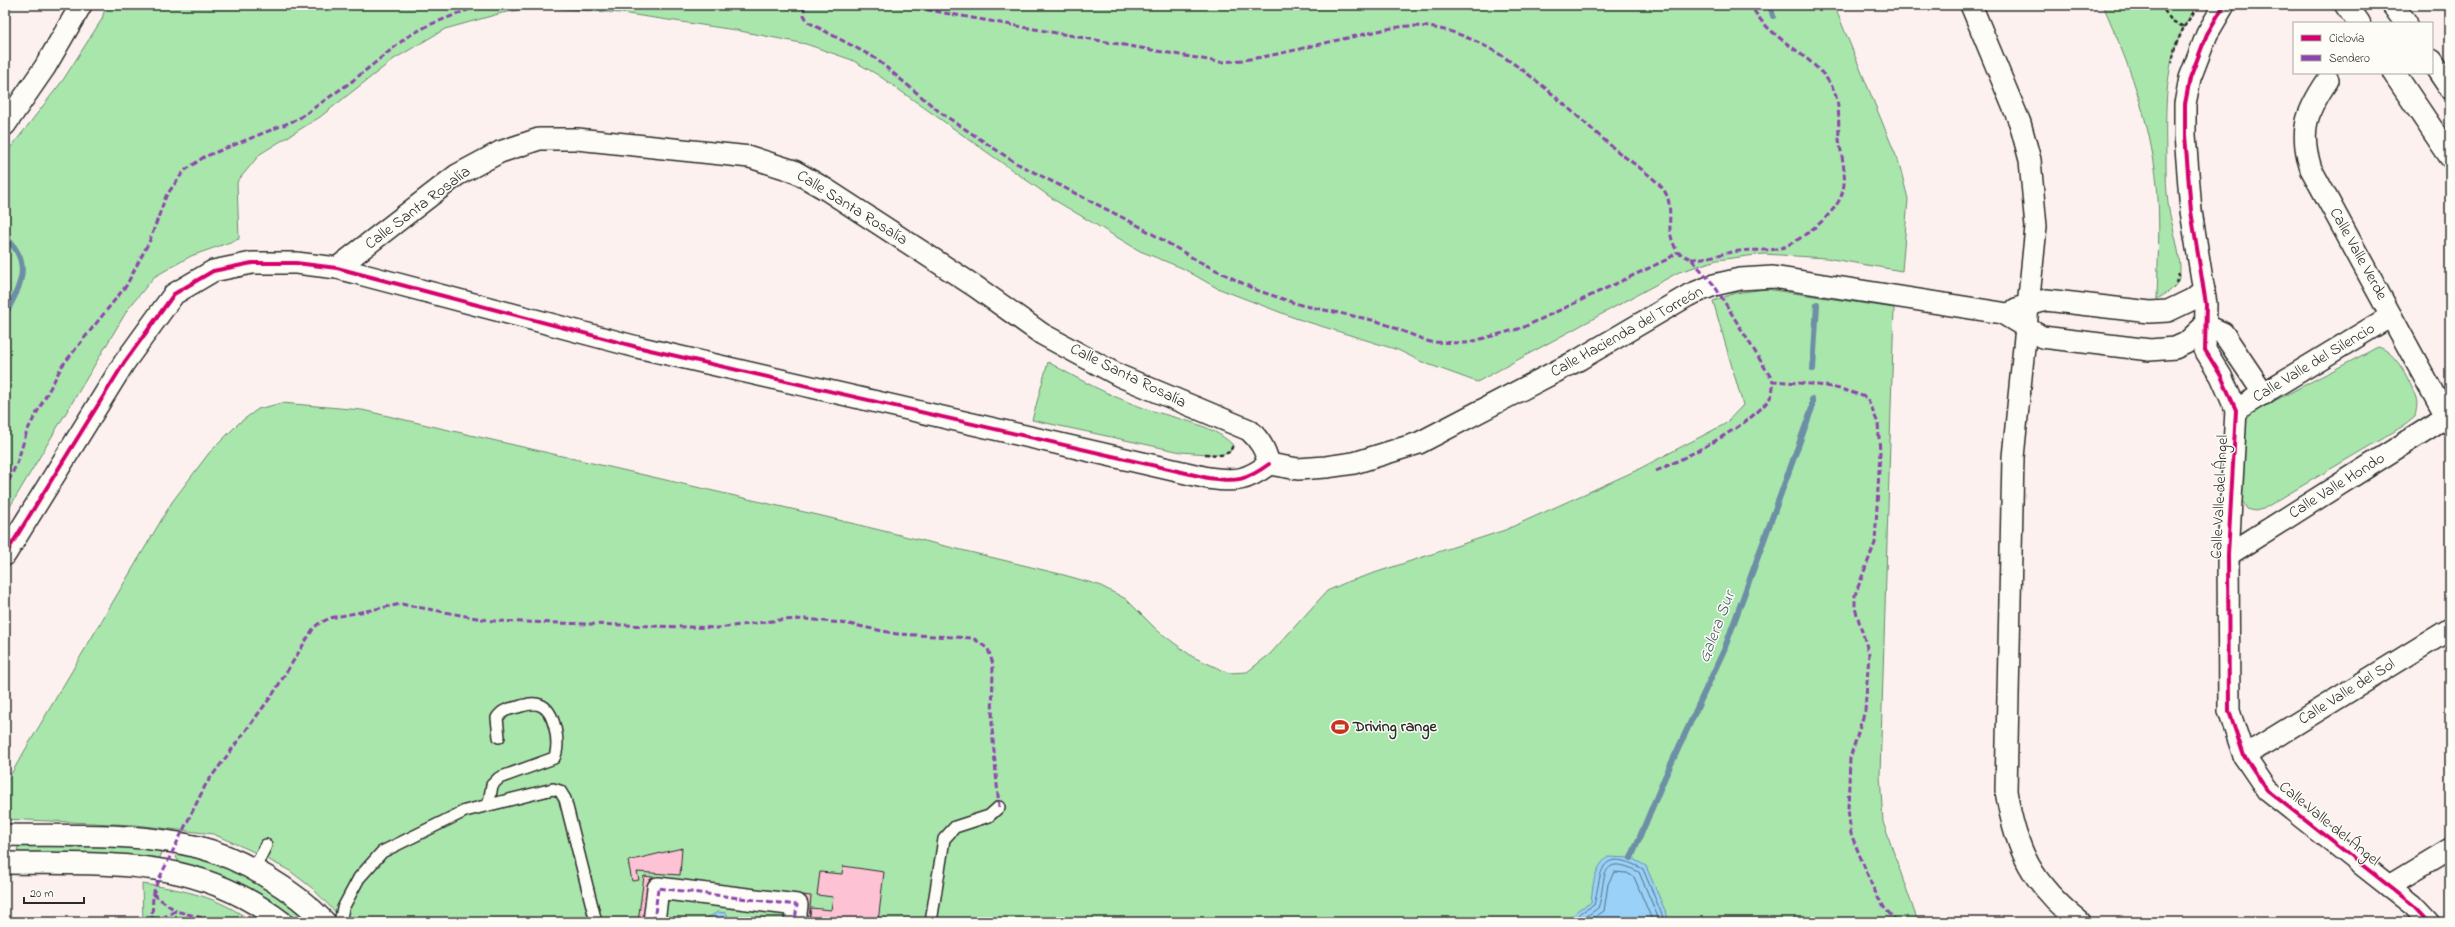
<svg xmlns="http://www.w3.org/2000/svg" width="2455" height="927" viewBox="0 0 2455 927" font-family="'Indie Flower',sans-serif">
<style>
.green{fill:#a9e6ac;stroke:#6a886c}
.water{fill:#99d1f8;stroke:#6d8fa6}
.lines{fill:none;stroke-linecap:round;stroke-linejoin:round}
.shore{stroke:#576d7d;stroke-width:1}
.stream{stroke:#6d8fa6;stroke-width:6}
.building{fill:#fdc3d5;stroke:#2b2b2b}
.lane-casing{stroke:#2b2b2b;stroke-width:14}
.street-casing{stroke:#2b2b2b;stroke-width:24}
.secondary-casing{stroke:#2b2b2b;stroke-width:25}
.path{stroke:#2b2b2b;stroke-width:2.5;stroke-dasharray:4 3;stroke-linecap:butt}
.lane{stroke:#fdfcf7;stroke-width:11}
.street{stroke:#fdfcf7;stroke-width:21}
.secondary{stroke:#fdfcf7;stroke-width:22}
.quiet{stroke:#8e44ad;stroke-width:3;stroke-dasharray:6 3;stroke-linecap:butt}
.cycleway-casing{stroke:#fdfcf7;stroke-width:6}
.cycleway{stroke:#d6006c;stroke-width:4}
.labels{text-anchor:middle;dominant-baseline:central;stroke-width:3;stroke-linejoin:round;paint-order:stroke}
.street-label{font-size:16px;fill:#2b2b2b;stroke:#fdfcf7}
.poi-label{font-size:16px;font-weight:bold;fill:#2b2b2b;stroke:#fdfcf7;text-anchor:start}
.water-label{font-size:17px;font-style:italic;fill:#4c5d68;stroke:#fdfcf7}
</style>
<rect width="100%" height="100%" fill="#fdf1f0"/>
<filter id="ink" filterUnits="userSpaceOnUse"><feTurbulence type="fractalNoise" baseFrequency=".025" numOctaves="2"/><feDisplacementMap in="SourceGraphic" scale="8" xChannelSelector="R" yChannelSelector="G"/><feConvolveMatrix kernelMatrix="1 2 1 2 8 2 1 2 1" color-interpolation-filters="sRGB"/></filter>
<g filter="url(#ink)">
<g class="green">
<polygon points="106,5 1834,5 1899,163 1908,199 1902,271 1826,258 1764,254 1717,260 1679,272 1477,382 1422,362 1398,350 1295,318 1217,288 1182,268 1140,251 1056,201 878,75 852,60 806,44 735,30 621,13 537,7 502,13 445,29 394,59 320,117 260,154 237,182 239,239 191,256 154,277 128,309 5,515 5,155 63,80 102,19"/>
<path d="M2103,5H2198C2164,46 2165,104 2166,155C2166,173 2166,192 2169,210C2172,227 2185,266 2178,281C2174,290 2165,294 2157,299C2158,251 2162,203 2153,156C2144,103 2124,53 2103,5Z"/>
<polygon points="1766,289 1894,308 1880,775 1883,822 1918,922 345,922 312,888 290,871 250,850 213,834 136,825 5,819 5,784 172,502 209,453 239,423 258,409 282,403 362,410 822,516 1064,575 1099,585 1126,599 1158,631 1193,657 1229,673 1247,672 1270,654 1327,591 1347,582 1505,530 1635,471 1725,424 1743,405 1713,301 1735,293"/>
<path d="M2378,347C2396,351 2410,381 2416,398C2418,404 2416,411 2415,417L2405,425L2263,509L2255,511L2247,509L2240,497L2246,420L2255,411Z"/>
<path d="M1048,362C1078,379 1108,395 1141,407C1170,418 1210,422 1233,445L1230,452L1221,455L1181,452L1032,420Z"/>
<polygon points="22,844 161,849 160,859 23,854 19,853 17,849"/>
<path d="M179,853C226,862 274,887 307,922H290L179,862L176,857Z"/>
<path d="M142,884C182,889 220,897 252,922H143Z"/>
</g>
<g class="water">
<path d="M1608,857L1631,858L1646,866L1670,922H1567L1579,909L1591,903C1593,885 1593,869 1608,857Z"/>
<polygon points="718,912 726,913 731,922 706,922 707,918"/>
</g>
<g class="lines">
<g class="shore">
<path d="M1573,922L1582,912L1594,905C1602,874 1597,845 1643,869L1665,922"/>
<path d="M1579,922L1598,908C1607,884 1596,850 1639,872L1660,922"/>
<polyline points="1587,922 1604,911 1608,884 1614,872 1627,873 1634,877 1653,922"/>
</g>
<g class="stream">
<polyline points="1770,5 1773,16"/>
<path d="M5,237C34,263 20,286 5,315"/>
<polyline points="1813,369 1817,304"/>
<polyline points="1631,858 1665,777 1724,650 1812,408 1812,399"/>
</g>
</g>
<g class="building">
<polygon points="682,848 680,875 637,872 639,880 632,881 628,861"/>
<polygon points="843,866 884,872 878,922 809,922 811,908 831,910 833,897 817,895 820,872 842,874"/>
<polygon points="644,876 811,896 809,922 795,922 797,905 658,888 654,922 638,922"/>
</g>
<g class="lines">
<g class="lane-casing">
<g id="lane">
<path d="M489,803L492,785L499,778L554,758C561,746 555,710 540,705C533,702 525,705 518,707C509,709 502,710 497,718L499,737"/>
<polyline points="254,870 266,845"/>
<polyline points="340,922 343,908 359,878 382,852 465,811 553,789 560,791 565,799 596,922"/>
<polyline points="931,922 944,839 955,827 989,816 999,807"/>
</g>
</g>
<g class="street-casing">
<g id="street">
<path d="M1971,5L2020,123L2030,160L2036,227L2013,457L2006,791C2016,851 2032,884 2080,922"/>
<polyline points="2224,5 2207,34 2190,78 2185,104 2185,135 2191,211 2206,304 2205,350 2221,376 2236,410 2228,555 2229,711 2244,756 2267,790 2413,905 2429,922"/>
<path d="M2328,80C2306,112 2299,131 2311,169L2450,424"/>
<polyline points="5,125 45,67 81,5"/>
<path d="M337,268L457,175L500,152L539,139H577L750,157L794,171L827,190L976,287L1042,334L1120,376L1249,430C1260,440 1265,449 1269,464"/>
<polyline points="2016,309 2046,300 2150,312 2168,311 2191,300 2204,290"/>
<polyline points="2205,325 2223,333 2264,394"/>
<polyline points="2236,410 2391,316"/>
<polyline points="1269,464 1298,469 1326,467 1354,463 1419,443 1580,359 1689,295 1714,285 1740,279 1773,277 2002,313 2042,337 2150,350 2175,348 2186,343 2205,325"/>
<path d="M5,555L124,363L174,294L213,271L252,263H296L337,268L637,347L1208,478C1236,482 1246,481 1269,464"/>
<polyline points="2228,555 2446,417"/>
<polyline points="2244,756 2450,629"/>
<path d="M5,835C68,836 136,832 198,847C242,858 294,890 325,922"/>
<path d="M5,863C109,865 194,855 282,922"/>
<polyline points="2389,886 2450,849"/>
<polyline points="654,922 658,888 797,905 795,922"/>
</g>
</g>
<g class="secondary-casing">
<g id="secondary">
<polyline points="2346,5 2359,23"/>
<polyline points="2393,5 2406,23"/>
<polyline points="2432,61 2450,88"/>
<polyline points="2394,73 2450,156"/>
</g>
</g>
<g class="path">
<polyline points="2160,5 2172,21 2184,27 2175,47 2172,63"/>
<polyline points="2184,27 2198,6"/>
<polyline points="2176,283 2179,273"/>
<polyline points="1205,454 1221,455 1230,452 1233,445"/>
</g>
<use href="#lane" class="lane"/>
<use href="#street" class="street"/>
<use href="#secondary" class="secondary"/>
<g class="quiet">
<polyline points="804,5 804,15 808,22 875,58 941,113 1016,163 1139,226 1198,261 1256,290 1301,305 1377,321 1430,342 1466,343 1522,328 1668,259 1677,252"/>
<path d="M900,5L1219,62C1264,60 1308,46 1352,37C1371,33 1390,27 1409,26C1491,24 1558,102 1616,150C1630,162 1661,180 1667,196C1672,208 1668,223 1671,236C1672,241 1675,247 1677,252L1691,259L1714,285L1773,381C1810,384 1833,384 1867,398L1878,423L1880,452L1875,543L1855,595V608L1869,654L1865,711L1850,758L1848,809L1851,834L1873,888L1885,909L1898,922"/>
<path d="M1691,259C1708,259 1722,253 1739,251C1753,249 1770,252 1784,247C1804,238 1839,212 1843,190C1847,173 1841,155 1839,139C1838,121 1841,101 1831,85C1811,52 1768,40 1751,5"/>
<path d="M1656,471C1685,458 1756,423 1771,396C1773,393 1773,386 1773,381"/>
<polyline points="5,489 17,463 27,431 62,366 126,286 150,240 166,196 184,171 204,157 298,119 351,82 407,37 429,25 480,5"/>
<polyline points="153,894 176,911"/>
<polyline points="152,922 153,894 157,883 206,784 273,694 313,629 318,624 330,618 401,604 493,621 718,628 780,620 806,619 849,624 897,634 973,638 988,649 993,664 992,729 999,807"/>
<polyline points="154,922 176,911 218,922"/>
<polyline points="654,922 658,888 797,905 795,922"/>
</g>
<g class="cycleway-casing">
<g id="cycleway">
<polyline points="2224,5 2207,34 2190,78 2185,104 2185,135 2191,211 2206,304 2205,350 2221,376 2236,410 2228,555 2229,711 2244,756 2267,790 2413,905 2429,922"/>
<path d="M5,555L124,363L174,294L213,271L252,263H296L337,268L637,347L1208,478C1236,482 1246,481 1269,464"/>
</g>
</g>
<use href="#cycleway" class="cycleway"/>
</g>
</g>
<defs>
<g id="stadium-bare" transform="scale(1.38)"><path d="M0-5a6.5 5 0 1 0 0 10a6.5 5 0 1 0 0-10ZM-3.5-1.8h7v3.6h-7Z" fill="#c8321e" stroke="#fdfcf7" stroke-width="2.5" paint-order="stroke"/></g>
</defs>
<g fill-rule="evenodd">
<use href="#stadium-bare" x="1340" y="727"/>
</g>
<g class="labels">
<g class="street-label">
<text transform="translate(418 208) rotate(-37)">Calle Santa Rosalía</text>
<text transform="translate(852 208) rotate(32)">Calle Santa Rosalía</text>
<text transform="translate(2358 254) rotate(61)">Calle Valle Verde</text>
<text transform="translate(1627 332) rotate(-29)">Calle Hacienda del Torreón</text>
<text transform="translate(2314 363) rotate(-31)">Calle Valle del Silencio</text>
<text transform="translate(1128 376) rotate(26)">Calle Santa Rosalía</text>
<text transform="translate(2337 486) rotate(-32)">Calle Valle Hondo</text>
<text transform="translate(2220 497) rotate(-87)">Calle Valle del Ángel</text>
<text transform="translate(2347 692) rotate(-32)">Calle Valle del Sol</text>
<text transform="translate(2329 824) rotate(39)">Calle Valle del Ángel</text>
</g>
<g class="poi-label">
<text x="1353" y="727">Driving range</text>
</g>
<g class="water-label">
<text transform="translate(1717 627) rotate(-69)">Galera Sur</text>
</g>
</g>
<rect width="2455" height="927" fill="none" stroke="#fdfcf7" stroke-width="20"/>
<rect x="10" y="10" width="2435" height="907" fill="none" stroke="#2b2b2b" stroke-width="1.5" filter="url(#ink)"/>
<rect x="2293" y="22" width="140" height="52" fill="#fdfcf7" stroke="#a9a8a5"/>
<rect x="2301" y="35" width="20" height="6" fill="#d6006c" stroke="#a9a8a5"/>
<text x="2329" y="42" font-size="12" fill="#2b2b2b">Ciclovía</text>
<rect x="2301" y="55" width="20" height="6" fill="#8e44ad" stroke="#a9a8a5"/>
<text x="2329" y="62" font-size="12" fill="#2b2b2b">Sendero</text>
<path d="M24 897v6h60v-6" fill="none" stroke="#2b2b2b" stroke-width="2"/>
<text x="30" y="897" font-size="12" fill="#2b2b2b" stroke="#fdfcf7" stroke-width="3" paint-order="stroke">20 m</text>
</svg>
